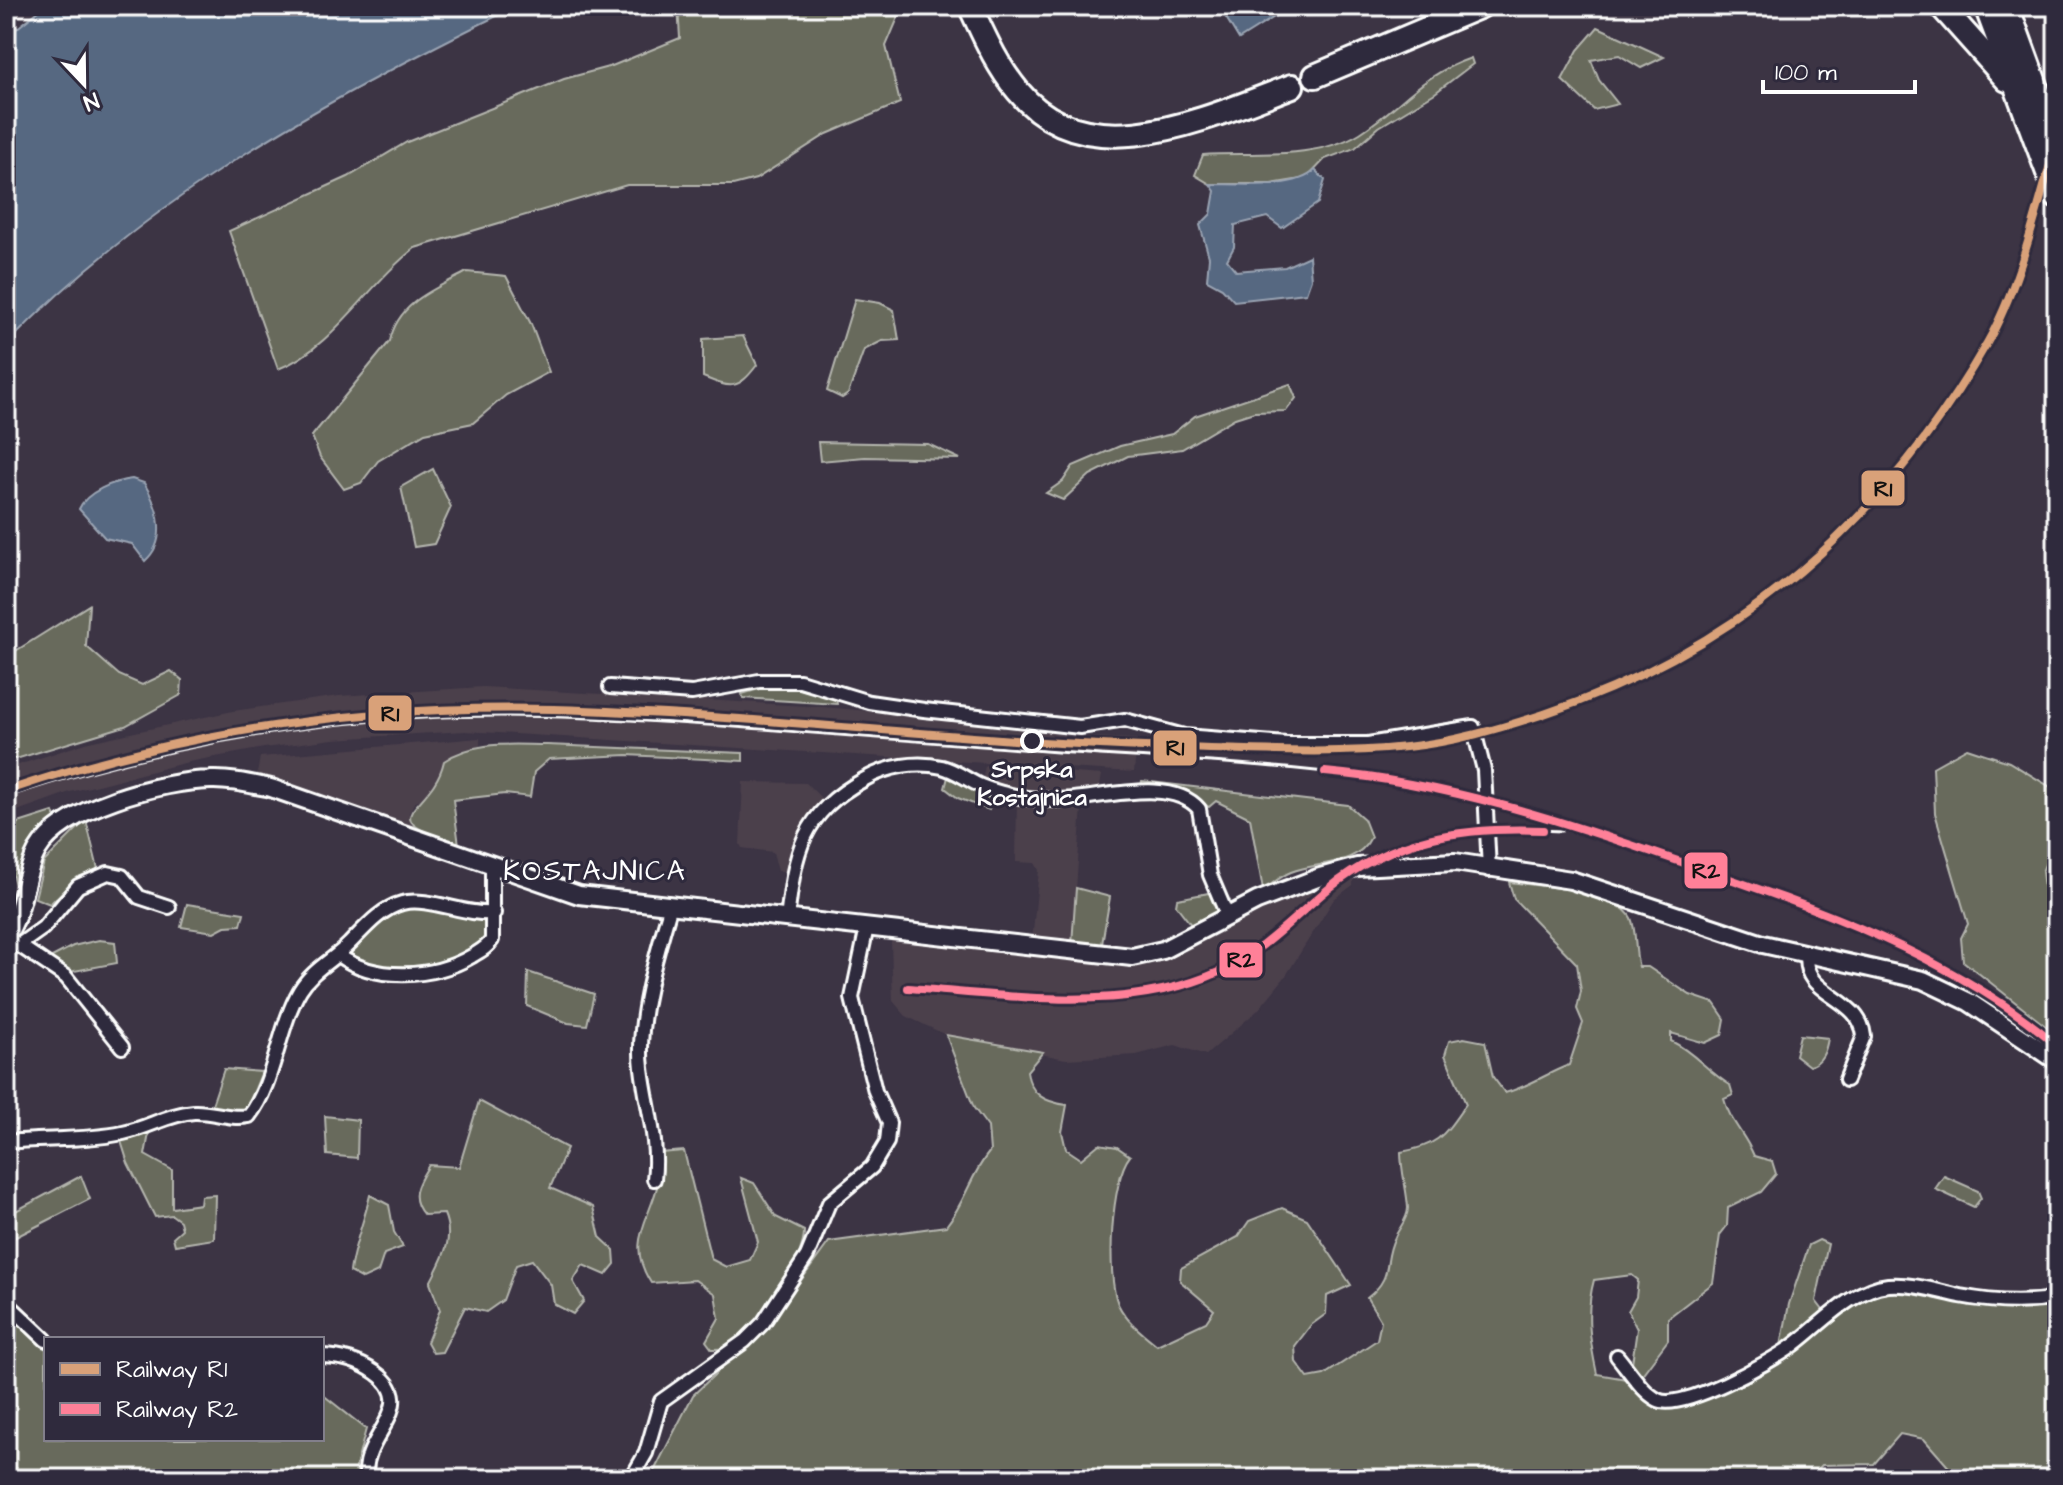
<svg xmlns="http://www.w3.org/2000/svg" width="2063" height="1485" viewBox="0 0 2063 1485" font-family="'Architects Daughter',sans-serif">
<style>
.built{fill:#4c404c}
.green{fill:#686b5c;stroke:#b4b5ae;stroke-width:2}
.water{fill:#566781;stroke:#9aa4b3;stroke-width:2}
.lines{fill:none;stroke-linecap:round;stroke-linejoin:round}
.street-casing{stroke:#fff;stroke-width:18}
.secondary-casing{stroke:#fff;stroke-width:22}
.highway-casing{stroke:#fff;stroke-width:28}
.street{stroke:#2f2a3d;stroke-width:12}
.secondary{stroke:#2f2a3d;stroke-width:16}
.highway{stroke:#2f2a3d;stroke-width:22}
.rail{stroke:#fff;stroke-width:3}
.rail-1-casing{stroke:#2f2a3d;stroke-width:14}
.rail-2-casing{stroke:#2f2a3d;stroke-width:14}
.rail-1{stroke:#d9a179;stroke-width:8}
.rail-2{stroke:#ff8098;stroke-width:8}
.stop-dot{fill:#2f2a3d;stroke:#fff;stroke-width:4}
.labels{text-anchor:middle;dominant-baseline:central;stroke-width:6;stroke-linejoin:round;paint-order:stroke}
.stop-label{font-size:24px;font-weight:bold;fill:#fff;stroke:#2f2a3d}
.quarter-label{font-size:28px;letter-spacing:2px;fill:#fff;stroke:#2f2a3d}
.line-badge{stroke:#2f2a3d;stroke-width:3}
.pale-badge-label{font-size:22px;text-anchor:middle;font-weight:bold;fill:#111}
</style>
<rect width="100%" height="100%" fill="#3c3444"/>
<filter id="ink" filterUnits="userSpaceOnUse"><feTurbulence type="fractalNoise" baseFrequency=".0125" numOctaves="2"/><feDisplacementMap in="SourceGraphic" scale="16" xChannelSelector="R" yChannelSelector="G"/><feConvolveMatrix kernelMatrix="1 2 1 2 8 2 1 2 1" color-interpolation-filters="sRGB"/></filter>
<g filter="url(#ink)">
<g class="built">
<polygon points="483,687 822,707 941,717 1072,736 1137,739 1134,772 465,731 333,739 264,748 188,762 70,792 6,815 6,769 89,742 233,711 339,696"/>
<polygon points="480,738 480,746 460,751 444,761 440,781 431,793 414,803 409,813 411,823 418,831 256,780 260,757"/>
<polygon points="985,766 1102,775 1099,791 1035,796 982,782"/>
<polygon points="743,782 806,783 823,800 805,827 789,871 778,871 773,852 742,848 740,844"/>
<polygon points="1017,800 1055,808 1082,806 1072,944 1032,942 1039,870 1035,863 1016,862"/>
<polygon points="1353,876 1353,885 1334,899 1285,977 1258,1010 1206,1055 1175,1045 1136,1055 1066,1059 946,1035 906,1016 893,1001 891,941 1124,962 1322,882"/>
</g>
<g class="green">
<path d="M678,6H903L886,46L900,103L827,134L756,179L733,185H627L415,248C369,283 331,350 278,369L229,231L348,177L407,142L564,79L612,66L680,38Z"/>
<polygon points="1598,27 1664,57 1641,68 1619,55 1591,60 1599,80 1618,104 1594,110 1562,80 1578,50"/>
<path d="M1471,58L1473,64L1435,93L1379,127L1355,148L1325,159L1307,178L1271,184H1210L1195,175L1203,155C1251,152 1317,160 1360,133C1402,106 1419,76 1471,58Z"/>
<path d="M467,272L506,276L531,324L549,372L506,395L473,423L425,433L378,461L361,483L344,489L320,457L312,436L390,341C398,302 435,289 467,272Z"/>
<polygon points="855,299 880,303 894,310 899,340 882,341 864,350 848,394 842,398 827,391"/>
<path d="M743,336L757,365C738,390 732,389 703,377V339Z"/>
<polygon points="1290,384 1296,398 1286,411 1254,412 1235,418 1182,449 1128,456 1090,475 1063,500 1046,493 1063,481 1073,466 1120,446 1172,434 1195,416"/>
<polygon points="818,442 928,444 960,459 865,457 820,461"/>
<polygon points="433,469 451,507 434,544 414,547 401,487"/>
<polygon points="89,605 86,646 119,675 142,685 171,671 182,680 181,695 125,726 6,762 6,657"/>
<polygon points="769,686 794,687 836,699 837,704 743,698 742,694"/>
<path d="M547,745L743,753V761L627,755L549,759L534,772L530,797L505,794L453,800L459,845C366,814 432,814 444,761C475,740 511,745 547,745Z"/>
<polygon points="1967,748 2009,762 2057,791 2057,834 2042,872 2047,913 2057,942 2057,1035 1963,961 1961,938 1968,924 1935,813 1933,767"/>
<polygon points="948,777 992,794 989,810 958,798 945,788"/>
<path d="M1142,781L1348,805L1364,819L1371,837C1357,867 1318,861 1291,872C1281,876 1272,884 1263,890L1250,818L1216,801L1209,807L1185,792L1141,786Z"/>
<path d="M53,812L55,818C25,842 24,852 16,890L6,845V827Z"/>
<polygon points="86,820 98,869 70,884 50,904 35,898 44,862"/>
<path d="M1509,882C1538,886 1617,890 1631,918C1637,932 1634,951 1639,967H1648L1690,995L1714,1003L1725,1019L1722,1035L1705,1043L1671,1033V1041C1694,1052 1708,1072 1730,1085L1733,1095L1724,1099C1730,1122 1745,1134 1754,1156L1772,1161L1776,1174L1761,1192L1728,1208L1727,1226L1720,1235L1713,1283L1668,1318V1340L1641,1376L1632,1363L1637,1329L1628,1311L1636,1297L1638,1280L1632,1275L1594,1280C1585,1312 1590,1342 1597,1374L1626,1379L1653,1405H1685L1769,1368L1855,1304L1885,1290L1916,1291L1971,1306L2057,1303V1479H1959L1924,1439L1900,1434L1874,1464L1822,1465L1808,1479H646L653,1473L693,1395L772,1320L829,1242L946,1226C966,1201 969,1177 990,1151L988,1127L974,1108L946,1035L1043,1052L1027,1071C1030,1095 1045,1102 1067,1105L1062,1132L1066,1149L1081,1159L1099,1144L1117,1147L1130,1156C1111,1179 1106,1275 1118,1304C1126,1321 1142,1333 1157,1345L1206,1322L1214,1310L1180,1281L1181,1268L1238,1237L1249,1221L1282,1208L1307,1219L1351,1285L1327,1296L1326,1314L1311,1325L1295,1346L1296,1362L1308,1378L1324,1375L1377,1340L1381,1321L1367,1298C1395,1276 1382,1263 1395,1237C1399,1228 1408,1219 1408,1208C1407,1190 1401,1171 1401,1152C1440,1145 1444,1135 1466,1104L1445,1055L1449,1041L1464,1038L1485,1042L1493,1077L1505,1093C1528,1087 1547,1073 1569,1065L1583,1023L1577,1009L1581,991L1577,964L1514,899Z"/>
<polygon points="1076,888 1110,897 1102,944 1072,944"/>
<polygon points="1214,892 1220,910 1192,926 1176,905 1177,899"/>
<polygon points="187,904 244,913 241,925 225,926 214,932 181,927"/>
<path d="M420,907L464,918L490,919L485,943C443,967 393,980 348,954C373,929 383,910 420,907Z"/>
<polygon points="99,940 115,942 117,963 69,972 50,958 73,946"/>
<polygon points="528,972 594,994 587,1025 568,1023 527,1006"/>
<path d="M1800,1035L1828,1038C1826,1051 1822,1063 1809,1066L1795,1055Z"/>
<polygon points="224,1069 262,1072 247,1108 231,1111 211,1108"/>
<path d="M479,1101L567,1148L550,1188L593,1207L600,1237L614,1250L615,1264L606,1275L583,1265L573,1281L584,1301L573,1314L554,1304L551,1285L532,1260L516,1265L503,1300L486,1312L465,1307L442,1352L433,1353L427,1342L440,1310L430,1283C442,1259 455,1240 444,1214L424,1215C408,1197 418,1183 429,1165L459,1167Z"/>
<polygon points="325,1116 358,1120 357,1158 327,1155"/>
<polygon points="150,1128 145,1155 172,1170 172,1208 200,1204 201,1196 215,1195 214,1239 175,1245 173,1237 182,1229 180,1221 172,1215 155,1217 128,1163 120,1138"/>
<path d="M684,1151L711,1259L726,1267L750,1260L758,1242L741,1178L754,1183L776,1217L804,1231C805,1262 755,1327 730,1345C725,1349 719,1349 712,1349L706,1341L719,1318L715,1294L695,1280L651,1283C624,1241 651,1220 659,1179C661,1171 660,1161 660,1153Z"/>
<polygon points="81,1176 90,1199 6,1242 6,1216"/>
<polygon points="1944,1176 1978,1191 1981,1198 1974,1207 1935,1189"/>
<path d="M370,1195L389,1205L394,1232L403,1247L384,1254L378,1272L363,1279L350,1272C353,1247 364,1222 370,1195Z"/>
<polygon points="1819,1240 1828,1244 1816,1301 1826,1314 1781,1346 1789,1304 1809,1245"/>
<polygon points="6,1313 46,1349 46,1439 322,1439 322,1394 366,1429 356,1467 359,1479 6,1479 6,1359 10,1359 10,1339 6,1334"/>
</g>
<g class="water">
<path d="M45,6H517C332,96 150,195 6,345V37Z"/>
<polygon points="1219,6 1352,6 1316,15 1276,16 1239,39"/>
<path d="M1315,170L1325,180L1318,203L1282,228L1267,217L1235,225L1234,247L1227,260L1236,271L1285,267L1309,256L1311,279L1306,293L1234,301L1222,288L1207,280L1209,257L1200,225L1211,214L1215,191L1210,184C1237,184 1296,190 1315,170Z"/>
<path d="M132,479L144,483C158,506 169,540 145,561L132,544L105,538L79,509C86,492 114,481 132,479Z"/>
</g>
<g class="lines">
<g class="street-casing">
<g id="street">
<polyline points="610,687 692,693 759,681 800,681 869,702 924,710 1080,727 1125,720 1184,736 1287,744 1368,744 1473,727 1484,770 1489,870"/>
<path d="M787,920C795,851 801,814 865,779C888,766 916,761 942,767C957,771 967,780 981,786C1003,795 1028,799 1052,800C1091,802 1170,774 1199,809L1210,875L1227,915"/>
<polyline points="14,942 66,977 122,1047"/>
<polyline points="19,945 43,928 78,886 108,873 122,876 139,897 169,907"/>
<path d="M1807,953C1799,996 1860,995 1864,1036L1846,1080"/>
<path d="M338,955C375,982 433,979 472,956C480,951 487,948 492,940V866"/>
<path d="M6,1142C45,1138 84,1141 123,1133C148,1128 168,1114 194,1112C212,1111 230,1120 249,1116C275,1083 278,1027 300,990C312,970 333,960 349,944C364,929 380,909 402,903C428,896 465,916 494,913"/>
<path d="M654,1179C659,1141 646,1105 642,1068C636,1022 657,952 670,908"/>
<polyline points="6,1302 46,1340"/>
<path d="M322,1356C343,1357 359,1361 376,1373C423,1406 358,1438 367,1479"/>
<path d="M1617,1356C1629,1370 1642,1392 1658,1400C1681,1412 1770,1362 1791,1347C1819,1327 1851,1289 1888,1285C1912,1283 1937,1291 1960,1296C1992,1302 2026,1304 2057,1298"/>
<polyline points="631,1479 646,1453 661,1401 745,1341 763,1323 807,1256 829,1203 872,1167 887,1142 889,1123 875,1091 852,998 867,927"/>
</g>
</g>
<g class="secondary-casing">
<path id="secondary" d="M6,937C26,906 22,878 37,851C62,807 163,781 210,780C230,779 251,784 271,788L579,895L1132,957L1163,950L1257,901L1320,877L1357,867L1455,862L1571,880L1763,944L1923,980L1969,1002L2057,1061"/>
</g>
<g class="highway-casing">
<g id="highway">
<path d="M970,6C984,36 997,66 1018,91C1088,176 1211,116 1292,86"/>
<polyline points="1941,6 2007,80"/>
<polyline points="1986,6 2057,197"/>
<polyline points="2007,6 2057,143"/>
<polyline points="1315,76 1481,6"/>
</g>
</g>
<use href="#street" class="street"/>
<use href="#secondary" class="secondary"/>
<use href="#highway" class="highway"/>
<g class="rail">
<path d="M6,797C141,753 281,724 423,718C537,712 650,721 764,729C845,736 926,741 1008,748C1131,759 1256,761 1379,779C1481,794 1579,827 1677,860C1811,907 1947,951 2057,1045"/>
<path d="M908,988C1000,994 1104,1012 1193,982C1259,960 1301,906 1356,868C1415,827 1494,828 1562,831"/>
</g>
<g class="rail-1-casing">
<path id="rail-1" d="M6,791C182,731 368,704 554,709C763,715 972,743 1181,748C1256,750 1331,755 1406,747C1454,742 1498,729 1544,714C1741,648 1884,522 1987,343C2020,286 2038,204 2057,141"/>
</g>
<g class="rail-2-casing">
<g id="rail-2">
<path d="M1325,772C1447,783 1563,821 1678,861C1812,907 1947,952 2057,1045"/>
<path d="M908,988C1009,995 1126,1015 1221,971C1262,952 1293,918 1327,890C1392,837 1461,827 1543,830"/>
</g>
</g>
<use href="#rail-1" class="rail-1"/>
<use href="#rail-2" class="rail-2"/>
</g>
</g>
<circle class="stop-dot" cx="1032" cy="741" r="10"/>
<g class="labels">
<g class="stop-label">
<text x="1032" y="770">Srpska<tspan x="1032" dy="28">Kostajnica</tspan></text>
</g>
<g class="quarter-label">
<text x="595" y="871">KOSTAJNICA</text>
</g>
</g>
<g class="line-badge">
<rect x="1860" y="469" width="46" height="38" rx="8" fill="#d9a179"/>
<rect x="367" y="694" width="46" height="38" rx="8" fill="#d9a179"/>
<rect x="1152" y="729" width="46" height="38" rx="8" fill="#d9a179"/>
<rect x="1683" y="851" width="46" height="39" rx="8" fill="#ff8098"/>
<rect x="1218" y="941" width="46" height="38" rx="8" fill="#ff8098"/>
</g>
<g class="pale-badge-label">
<text x="1883" y="496">R1</text>
<text x="390" y="721">R1</text>
<text x="1175" y="755">R1</text>
<text x="1706" y="878">R2</text>
<text x="1241" y="967">R2</text>
</g>
<rect width="2063" height="1485" fill="none" stroke="#2f2a3d" stroke-width="32"/>
<rect x="16" y="16" width="2031" height="1453" fill="none" stroke="#fff" stroke-width="3" filter="url(#ink)"/>
<rect x="44" y="1337" width="280" height="104" fill="#2f2a3d" stroke="#827f8b" stroke-width="2"/>
<rect x="60" y="1363" width="40" height="12" fill="#d9a179" stroke="#827f8b" stroke-width="2"/>
<text x="116" y="1377" font-size="24" fill="#ffffff">Railway R1</text>
<rect x="60" y="1403" width="40" height="12" fill="#ff8098" stroke="#827f8b" stroke-width="2"/>
<text x="116" y="1417" font-size="24" fill="#ffffff">Railway R2</text>
<g transform="translate(84 84) rotate(158)" stroke="#2f2a3d" stroke-width="6" paint-order="stroke">
<path d="M0-6L14 30L0 20L-14 30Z" fill="#ffffff"/>
<text y="-12" font-size="22" font-weight="bold" text-anchor="middle" fill="#ffffff">N</text>
</g>
<path d="M1763 80v12h152v-12" fill="none" stroke="#ffffff" stroke-width="4"/>
<text x="1775" y="80" font-size="24" fill="#ffffff" stroke="#2f2a3d" stroke-width="6" paint-order="stroke">100 m</text>
</svg>
